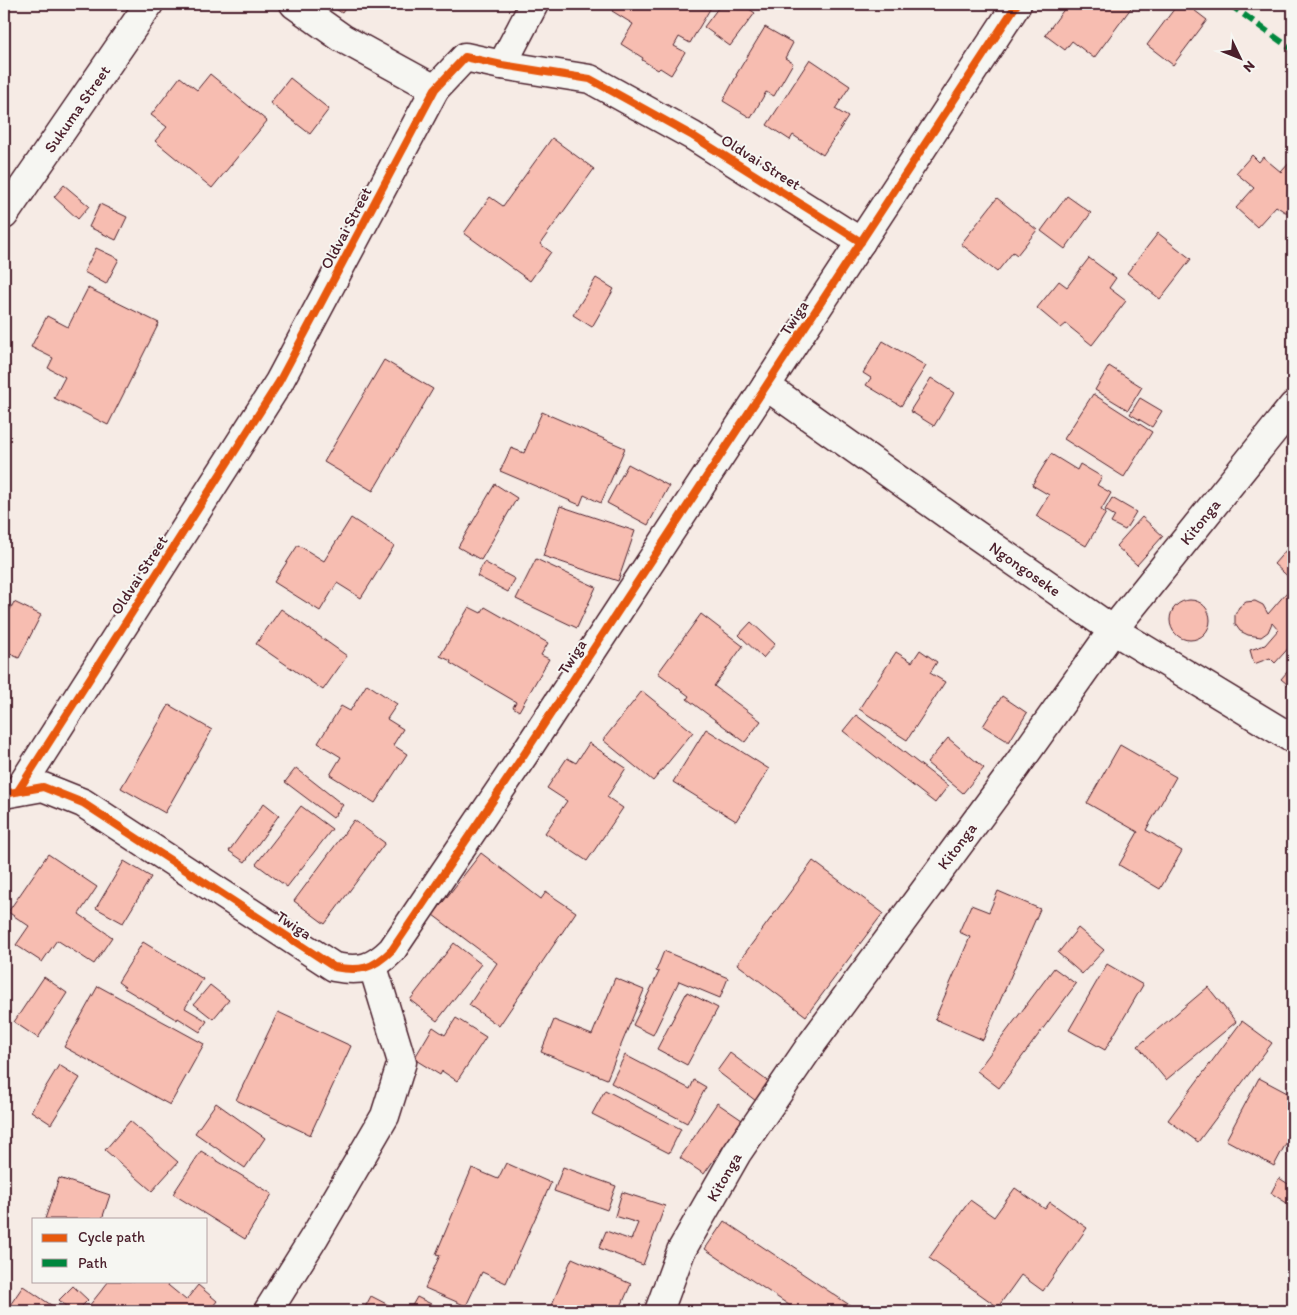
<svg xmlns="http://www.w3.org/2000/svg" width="1297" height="1315" viewBox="0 0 1297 1315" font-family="Itim,sans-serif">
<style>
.building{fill:#f7bdb1;stroke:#4a1f2b}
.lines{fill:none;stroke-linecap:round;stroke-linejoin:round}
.minor-casing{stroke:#4a1f2b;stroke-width:31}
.minor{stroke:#f6f6f2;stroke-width:28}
.quiet{stroke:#00873e;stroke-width:6;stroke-dasharray:12 6;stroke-linecap:butt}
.cycleway-casing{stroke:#f6f6f2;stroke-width:11}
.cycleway{stroke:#e8590c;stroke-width:8}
.labels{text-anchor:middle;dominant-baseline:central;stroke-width:4;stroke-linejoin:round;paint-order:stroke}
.street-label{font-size:16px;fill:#4a1f2b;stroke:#f6f6f2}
</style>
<rect width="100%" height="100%" fill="#f6ebe5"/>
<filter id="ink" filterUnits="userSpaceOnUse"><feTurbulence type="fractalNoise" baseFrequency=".02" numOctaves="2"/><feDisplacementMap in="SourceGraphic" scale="10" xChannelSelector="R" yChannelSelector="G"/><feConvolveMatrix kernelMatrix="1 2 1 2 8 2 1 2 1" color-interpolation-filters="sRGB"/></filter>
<g filter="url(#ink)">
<g class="building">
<polygon points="328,4 348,4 342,13"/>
<polygon points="616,4 713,4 690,43 679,37 674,46 685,52 671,75 660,68 658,70 642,60 643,58 621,44 633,24 612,11"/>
<polygon points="721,4 742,4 755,13 730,46 704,27"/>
<polygon points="1068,4 1134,4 1094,58 1072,41 1065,50 1045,35"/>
<polygon points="1178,4 1186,4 1207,20 1173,65 1147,45"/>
<polygon points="765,27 793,43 785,58 793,63 774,96 766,92 751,118 723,101 737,75 736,75"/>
<polygon points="810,59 850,86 835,109 848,117 823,155 793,135 790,140 767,125"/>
<polygon points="210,74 267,121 212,188 155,141 167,127 151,115 180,77 197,90"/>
<polygon points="290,78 329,109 310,134 270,103"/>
<polygon points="552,138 594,169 540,244 551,252 530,281 464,233 490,197 503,206"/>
<polygon points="1252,155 1259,162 1263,157 1281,172 1293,159 1293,212 1285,212 1276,206 1257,227 1236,208 1254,188 1236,173"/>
<polygon points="64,185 89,206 78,219 54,197"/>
<polygon points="1067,196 1091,213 1065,249 1041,231"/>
<polygon points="997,198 1037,230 1017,255 1013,252 997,272 961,244"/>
<polygon points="100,204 127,217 116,240 89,227"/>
<polygon points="1158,233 1191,259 1160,299 1127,273"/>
<polygon points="96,248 119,259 106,284 84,272"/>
<polygon points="1089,258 1116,278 1109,288 1126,301 1092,345 1066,324 1061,328 1037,308 1059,281 1067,287"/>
<polygon points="596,278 614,289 592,327 573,315"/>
<polygon points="88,288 159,323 108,425 54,398 65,377 48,368 53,358 31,347 47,316 68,327"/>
<polygon points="883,341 926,366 901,406 866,385 871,378 863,373"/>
<polygon points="384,360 433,389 373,491 324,462"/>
<polygon points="1109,366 1142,387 1128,410 1095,390"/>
<polygon points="931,378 954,393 934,426 910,411"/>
<polygon points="1093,394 1152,432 1124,477 1064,439"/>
<polygon points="1140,398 1162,411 1152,427 1130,414"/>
<polygon points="542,412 625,448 601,503 584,495 580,505 500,471 511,448 524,453"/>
<polygon points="1051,454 1077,470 1080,464 1102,477 1097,485 1111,493 1101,510 1106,513 1086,546 1036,516 1049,495 1032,485"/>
<polygon points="628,464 669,486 648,525 607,503"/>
<polygon points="495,484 517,498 481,560 458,547"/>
<polygon points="1112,498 1136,512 1125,530 1111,523 1115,516 1105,510"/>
<polygon points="560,506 635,531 618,581 543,556"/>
<polygon points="1142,517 1163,536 1137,565 1116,546"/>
<polygon points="351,518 394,546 361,598 337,583 320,611 274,582 298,545 324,561"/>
<polygon points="1293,542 1293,581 1274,564"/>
<polygon points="536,559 596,587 577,628 516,599"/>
<polygon points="484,562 515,579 508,592 477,576"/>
<polygon points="1293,585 1293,643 1275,663 1270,658 1254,664 1250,650 1265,645 1278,630 1272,623 1268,632 1261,637 1248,635 1240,631 1235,624 1235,615 1239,607 1246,602 1255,601 1263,605 1268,614"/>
<circle cx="1190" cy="620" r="20"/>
<polygon points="14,602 41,615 19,658 4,651 4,621"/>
<polygon points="469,607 481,613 485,607 548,643 541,655 549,659 519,711 513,707 516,702 450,663 451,661 440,656"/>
<polygon points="281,609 347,656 323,690 256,644"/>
<polygon points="701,614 743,646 714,686 761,721 745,742 687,699 689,696 658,673"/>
<polygon points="751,622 775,644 763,658 739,635"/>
<polygon points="920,650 937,662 930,673 945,682 907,740 859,709 896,652 912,662"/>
<polygon points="1293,665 1293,689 1281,679"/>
<polygon points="367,684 397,704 387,719 403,729 393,745 407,754 375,803 330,775 341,757 318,743 341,706 350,711"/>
<polygon points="642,691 693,732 653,781 603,740"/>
<polygon points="1002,696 1027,713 1009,742 983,726"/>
<polygon points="169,705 212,730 165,813 121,788"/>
<polygon points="856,715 948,786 935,803 843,731"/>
<polygon points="706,729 769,769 736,821 673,782"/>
<polygon points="948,738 984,768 963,793 927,763"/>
<polygon points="589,743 626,768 607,797 623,808 587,861 545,833 567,801 547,788 567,758 576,763"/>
<polygon points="1120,745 1176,777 1146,830 1182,851 1160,889 1119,865 1138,832 1087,803"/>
<polygon points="296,768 343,805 333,818 285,782"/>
<polygon points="264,803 279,815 245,862 229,851"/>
<polygon points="301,806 332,829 287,887 256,864"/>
<polygon points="354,820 385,843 325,924 294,901"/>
<polygon points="481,853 541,899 546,892 576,912 499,1026 469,1005 497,963 433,915"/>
<polygon points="48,854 97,887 79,914 112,937 94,964 57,940 42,962 16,945 29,926 8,912"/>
<polygon points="124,861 151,877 123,923 96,908"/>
<polygon points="813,861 883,913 806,1016 737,964"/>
<polygon points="998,891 1040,909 983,1040 935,1019 970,937 959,932 971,905 989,912"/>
<polygon points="1078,928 1104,950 1082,974 1058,953"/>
<polygon points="143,942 203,979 185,1008 207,1021 200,1032 178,1018 177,1020 124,988 125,987 118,982"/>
<polygon points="454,943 481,964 437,1021 410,1000"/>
<polygon points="664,951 728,978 720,998 679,981 653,1035 633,1025 659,972 656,971"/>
<polygon points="1107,964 1143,985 1105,1050 1069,1030"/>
<polygon points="1054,968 1076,984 999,1088 977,1071"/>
<polygon points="44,977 67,993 38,1038 14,1022"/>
<polygon points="615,978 644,990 607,1079 541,1052 554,1020 592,1035"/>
<polygon points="210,985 229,1000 213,1019 194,1004"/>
<polygon points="98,986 204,1044 170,1105 64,1047"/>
<polygon points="1208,987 1236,1022 1166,1080 1138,1046"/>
<polygon points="687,992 718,1008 687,1065 657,1049"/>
<polygon points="278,1012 351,1046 310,1135 236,1100"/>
<polygon points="456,1018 486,1037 457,1081 442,1071 440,1075 414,1059 433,1027 445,1035"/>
<polygon points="1242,1021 1272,1043 1198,1142 1168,1120"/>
<polygon points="730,1053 770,1083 756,1101 717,1071"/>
<polygon points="625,1055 690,1089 694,1080 706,1087 687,1123 611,1083"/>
<polygon points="59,1065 80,1078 51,1124 31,1111"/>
<polygon points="1259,1078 1293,1096 1293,1130 1274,1166 1226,1140"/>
<polygon points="605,1090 681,1129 669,1153 592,1114"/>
<polygon points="216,1103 265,1138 245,1168 195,1133"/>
<polygon points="717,1103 742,1120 704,1174 680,1158"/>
<polygon points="130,1121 178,1162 152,1191 105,1150"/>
<polygon points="201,1151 272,1194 245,1239 173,1194"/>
<polygon points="506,1163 551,1183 506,1283 482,1272 466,1306 425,1288 440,1255 436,1254 472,1168 498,1179"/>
<polygon points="563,1167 616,1186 607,1210 554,1191"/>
<polygon points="59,1178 110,1195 102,1219 45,1219"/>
<polygon points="1279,1178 1293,1187 1293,1207 1271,1193"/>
<polygon points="1015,1188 1045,1209 1050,1202 1087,1228 1043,1291 1021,1275 998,1307 929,1258 970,1200 994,1217"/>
<polygon points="622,1192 665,1206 643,1265 599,1248 606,1231 631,1240 638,1223 615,1216"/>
<polygon points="724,1221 854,1308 852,1311 798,1311 705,1249"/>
<polygon points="572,1258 631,1284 619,1311 549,1311"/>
<polygon points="109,1281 163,1281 186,1300 198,1285 217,1301 209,1311 85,1311"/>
<polygon points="23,1286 60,1311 6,1311"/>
<polygon points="73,1286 88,1300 77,1311 71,1311 59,1300"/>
<polygon points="371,1296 400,1311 363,1311"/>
<polygon points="417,1297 445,1311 409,1311"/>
</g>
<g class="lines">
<g class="minor-casing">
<g id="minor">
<polyline points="294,4 342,38 435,89"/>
<polyline points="502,65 534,4"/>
<polyline points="4,215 149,4"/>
<polyline points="766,386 972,532 1113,630 1293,739"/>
<polyline points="18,791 279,382 435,89 465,57 502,65 590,79 693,136 861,242"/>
<path d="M4,794L43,787L83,803L334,967C360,972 373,969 392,950L525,753L1017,4"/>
<polyline points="268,1311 315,1236 385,1116 402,1062 374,970 366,968"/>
<polyline points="659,1311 681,1251 737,1153 813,1042 1016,767 1113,630 1293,406"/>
</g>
</g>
<use href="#minor" class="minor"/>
<polyline class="quiet" points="1229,4 1293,50"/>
<g class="cycleway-casing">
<g id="cycleway">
<polyline points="18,791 279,382 435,89 465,57 502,65 590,79 693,136 861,242"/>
<path d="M4,794L43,787L83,803L334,967C360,972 373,969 392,950L525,753L1017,4"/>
</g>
</g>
<use href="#cycleway" class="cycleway"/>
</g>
</g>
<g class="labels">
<g class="street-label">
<text transform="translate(77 109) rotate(-55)">Sukuma Street</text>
<text transform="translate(761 162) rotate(32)">Oldvai Street</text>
<text transform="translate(346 228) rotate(-62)">Oldvai Street</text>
<text transform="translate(794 318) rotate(-57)">Twiga</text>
<text transform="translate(1200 522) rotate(-51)">Kitonga</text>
<text transform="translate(1025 569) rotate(35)">Ngongoseke</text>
<text transform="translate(139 575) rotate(-57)">Oldvai Street</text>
<text transform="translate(572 657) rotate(-57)">Twiga</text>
<text transform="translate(957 846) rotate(-53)">Kitonga</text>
<text transform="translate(294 925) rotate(33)">Twiga</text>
<text transform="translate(724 1177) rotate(-60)">Kitonga</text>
</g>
</g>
<rect width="1297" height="1315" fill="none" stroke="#f6f6f2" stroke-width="20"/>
<rect x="10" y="10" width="1277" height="1295" fill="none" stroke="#4a1f2b" stroke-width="2" filter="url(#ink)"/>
<rect x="32" y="1218" width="175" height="65" fill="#f6f6f2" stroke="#b1a0a2"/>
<rect x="42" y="1234" width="25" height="8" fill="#e8590c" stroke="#b1a0a2"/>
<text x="78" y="1242" font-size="15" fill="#4a1f2b">Cycle path</text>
<rect x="42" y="1259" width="25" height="8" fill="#00873e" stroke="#b1a0a2"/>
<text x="78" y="1268" font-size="15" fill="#4a1f2b">Path</text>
<g transform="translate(1240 58) rotate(133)" stroke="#f6f6f2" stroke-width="4" paint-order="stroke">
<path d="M0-4L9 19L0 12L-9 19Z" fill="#4a1f2b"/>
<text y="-8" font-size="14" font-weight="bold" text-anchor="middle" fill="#4a1f2b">N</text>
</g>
</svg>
